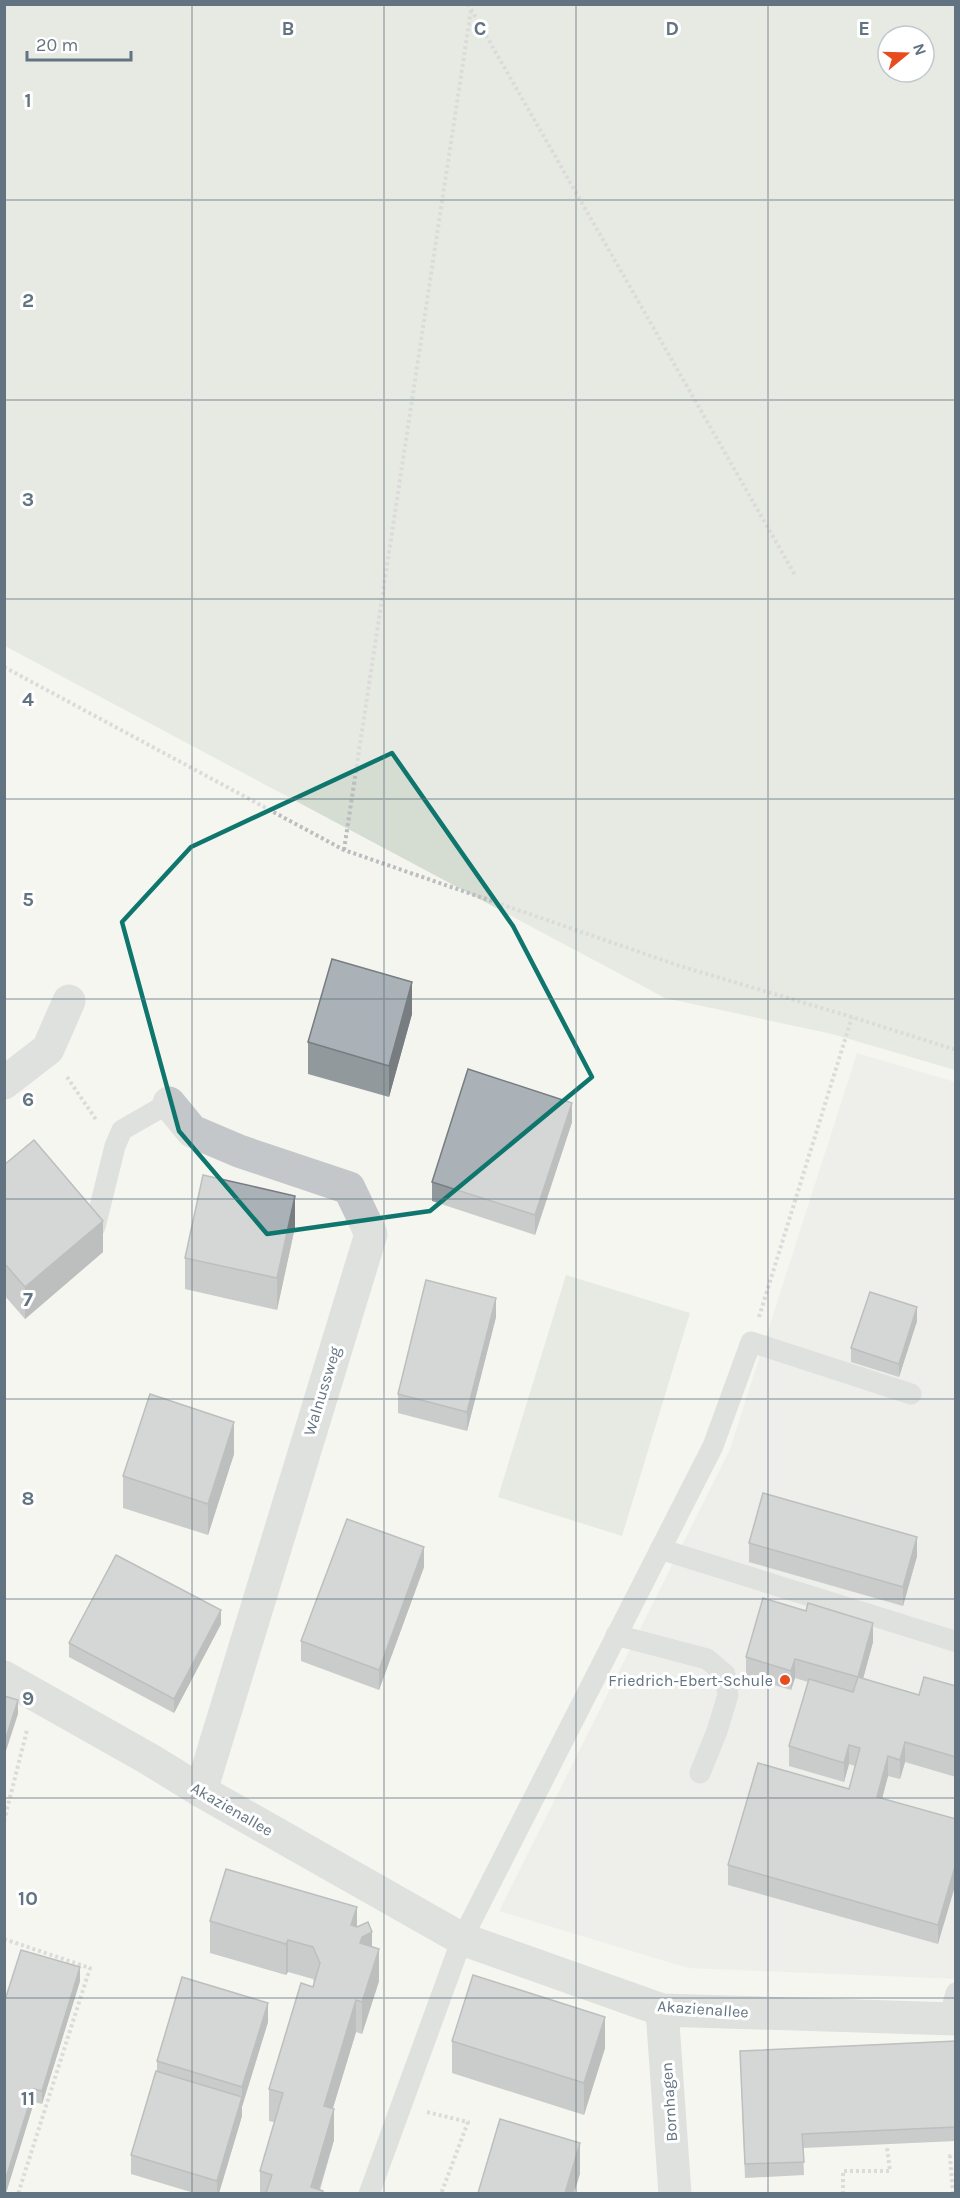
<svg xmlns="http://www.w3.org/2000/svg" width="960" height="2198" viewBox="0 0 960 2198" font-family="Karla,sans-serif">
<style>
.built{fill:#e5e6e4}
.green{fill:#d5dcd1;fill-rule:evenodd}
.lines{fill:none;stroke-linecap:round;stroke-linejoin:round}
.path{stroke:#bbbdbf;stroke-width:4;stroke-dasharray:3 3;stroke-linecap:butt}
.service{stroke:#c4c7ca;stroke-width:21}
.minor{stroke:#c4c7ca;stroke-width:33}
.wall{fill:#92999d}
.shaded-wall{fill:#777d80}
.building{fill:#aab2b7;stroke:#777d80;stroke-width:1.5}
.marked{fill:none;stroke:#0f766e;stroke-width:4.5;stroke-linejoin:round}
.grid{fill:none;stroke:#627482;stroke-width:1.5;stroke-opacity:0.55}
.poi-dot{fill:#e84b1d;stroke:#fff;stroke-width:2}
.labels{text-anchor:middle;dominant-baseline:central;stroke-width:6;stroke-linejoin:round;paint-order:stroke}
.street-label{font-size:16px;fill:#627482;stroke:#fff}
.poi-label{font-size:16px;fill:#627482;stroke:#fff;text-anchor:end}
.grid-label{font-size:20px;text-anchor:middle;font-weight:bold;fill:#627482;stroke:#fff;stroke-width:6;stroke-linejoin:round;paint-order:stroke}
</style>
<rect width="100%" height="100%" fill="#f5f5f0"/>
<polygon class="built" points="857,1053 955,1082 955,1979 688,1968 499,1911 730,1449"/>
<g class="green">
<path d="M4,5H955V1070L832,1034L665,998L5,646ZM888,36H924V72H888Z"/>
<polygon points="566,1275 690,1313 622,1536 498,1497"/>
</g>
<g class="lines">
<g class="path">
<polyline points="468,4 795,575"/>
<polyline points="4,667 344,850 680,966 852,1017 956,1050"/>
<polyline points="344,850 471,10"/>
<polyline points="67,1077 97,1121"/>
<polyline points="759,1317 852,1017"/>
<polyline points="4,1821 27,1730"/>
<polyline points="4,1939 90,1968 18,2194"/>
<polyline points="427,2112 468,2122 441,2194"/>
<polyline points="843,2194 843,2171 890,2171 887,2148"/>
<polyline points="953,2194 950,2156 956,2156"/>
</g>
<g class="service">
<polyline points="95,1227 115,1146 122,1130 169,1103"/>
<polyline points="660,1549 954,1641"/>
<polyline points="616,1635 707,1659 725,1674 728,1695 717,1731 700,1773"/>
<polyline points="949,2018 956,1993"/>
<polyline points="369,2194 462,1939 713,1446 751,1342 911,1394"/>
</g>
<g class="minor">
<polyline points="4,1083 48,1049 69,1001"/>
<polyline points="169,1103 192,1131 239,1151 349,1188 371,1234 201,1791"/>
<polyline points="4,1677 149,1759 201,1791 462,1939 662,2010 956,2019"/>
<polyline points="662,2010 675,2194"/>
</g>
</g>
<g class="wall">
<polygon points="412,1014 389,1097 308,1074 308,1042"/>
<polygon points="572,1122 535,1235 432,1201 432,1182"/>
<polygon points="4,1165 103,1252 25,1319 4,1295"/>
<polygon points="295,1227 277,1310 185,1289 185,1258"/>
<polygon points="496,1317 467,1431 398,1413 398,1394"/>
<polygon points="917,1321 899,1377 851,1362 851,1348"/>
<polygon points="234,1454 208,1535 123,1508 123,1476"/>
<polygon points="749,1543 917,1556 903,1606 749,1562"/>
<polygon points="424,1567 379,1690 301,1661 301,1641"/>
<polygon points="221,1624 174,1713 69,1657 69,1643"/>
<polygon points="873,1642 863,1679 919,1695 956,1686 956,1777 905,1762 900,1779 888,1776 882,1799 956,1819 938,1944 728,1885 728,1865 849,1789 855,1766 849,1764 844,1782 789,1766 789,1746 808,1682 795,1678 791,1690 746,1677 746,1657"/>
<polygon points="210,1921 357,1927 372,1947 379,1981 362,2034 356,2032 333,2108 334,2140 320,2190 323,2193 260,2193 260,2171 274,2122 269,2121 269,2089 314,1983 313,1979 288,1972 286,1975 210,1953"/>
<polygon points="80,1981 42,2104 34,2102 6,2193 4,2193 4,2003"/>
<polygon points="268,2022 242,2106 242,2116 219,2193 194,2193 131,2174 131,2155 157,2071 157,2061"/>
<polygon points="452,2041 605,2048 584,2115 452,2073"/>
<polygon points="956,2041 956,2141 803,2148 804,2175 745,2178 740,2051"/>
</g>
<g class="shaded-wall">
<polygon points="412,982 412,1014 389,1097 389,1066"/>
<polygon points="572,1103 572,1122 535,1235 535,1215"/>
<polygon points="295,1196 295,1227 277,1310 277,1278"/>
<polygon points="103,1221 103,1252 25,1319 25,1287"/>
<polygon points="496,1298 496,1317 467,1431 467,1412"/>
<polygon points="917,1307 917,1321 899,1377 899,1364"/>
<polygon points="234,1422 234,1454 208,1535 208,1504"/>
<polygon points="917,1537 917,1556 903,1606 903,1587"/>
<polygon points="424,1547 424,1567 379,1690 379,1670"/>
<polygon points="221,1610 221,1624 174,1713 174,1699"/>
<polygon points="873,1623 873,1642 858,1697 858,1677"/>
<polygon points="795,1659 795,1678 791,1690 791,1671"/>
<polygon points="18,1700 18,1714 4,1757 4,1744"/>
<polygon points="905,1742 905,1762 900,1779 900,1760"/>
<polygon points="849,1745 849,1764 844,1782 844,1763"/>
<polygon points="888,1756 888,1776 877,1817 877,1797"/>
<polygon points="956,1863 956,1883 938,1944 938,1925"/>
<polygon points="357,1907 357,1938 351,1925"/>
<polygon points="372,1932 372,1964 360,1943 362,1937"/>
<polygon points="288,1940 288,1972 286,1975 286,1944"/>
<polygon points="379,1949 379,1981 362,2034 362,2002"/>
<polygon points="80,1967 80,1981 42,2104 42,2091"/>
<polygon points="356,2000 356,2032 324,2137 324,2106"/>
<polygon points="268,2003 268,2022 242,2107 242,2087"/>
<polygon points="605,2017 605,2048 584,2115 584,2083"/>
<polygon points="34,2089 34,2102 6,2193 4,2193 4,2184"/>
<polygon points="242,2097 242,2116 219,2193 217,2193 217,2181"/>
<polygon points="334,2109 334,2140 318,2193 311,2187"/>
<polygon points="580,2143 580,2174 574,2193 565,2193"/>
</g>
<g class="building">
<polygon points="332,959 412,982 389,1066 308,1042"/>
<polygon points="468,1069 572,1103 535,1215 432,1182"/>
<polygon points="34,1140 103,1221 25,1287 4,1263 4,1165"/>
<polygon points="203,1175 295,1196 277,1278 185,1258"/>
<polygon points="426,1280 496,1298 467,1412 398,1394"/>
<polygon points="870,1292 917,1307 899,1364 851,1348"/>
<polygon points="150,1394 234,1422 208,1504 123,1476"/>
<polygon points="763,1493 917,1537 903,1587 749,1543"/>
<polygon points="347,1519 424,1547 379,1670 301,1641"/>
<polygon points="116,1555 221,1610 174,1699 69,1643"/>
<polygon points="763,1598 806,1611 808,1603 873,1623 858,1677 795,1659 791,1671 746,1657"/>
<polygon points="858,1677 919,1695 924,1677 956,1686 956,1757 905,1742 900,1760 888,1756 877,1797 956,1819 956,1863 938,1925 728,1865 758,1763 849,1789 860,1748 849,1745 844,1763 789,1746 809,1679 853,1692"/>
<polygon points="4,1696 18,1700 4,1744"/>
<polygon points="226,1869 357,1907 351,1925 357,1927 368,1922 372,1932 362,1937 360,1943 379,1949 362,2002 356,2000 324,2106 334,2109 311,2187 323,2191 323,2193 266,2193 272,2175 260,2171 283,2093 269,2089 301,1983 313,1987 320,1963 313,1947 288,1940 286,1944 210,1921"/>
<polygon points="21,1950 80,1967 42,2091 34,2089 4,2184 4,2003"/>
<polygon points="473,1975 605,2017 584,2083 452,2041"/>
<polygon points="182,1977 268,2003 242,2087 157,2061"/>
<polygon points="956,2041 956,2127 802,2134 804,2162 745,2164 740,2051"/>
<polygon points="156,2071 242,2097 217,2181 131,2155"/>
<polygon points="500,2119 580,2143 565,2193 478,2193"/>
</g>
<path d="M0 0H960V2198H0ZM392,753L513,926L592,1077L430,1211L267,1234L179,1131L122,922L191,847Z" fill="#f5f5f0" fill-opacity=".55" fill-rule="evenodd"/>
<path class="marked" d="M392,753L513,926L592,1077L430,1211L267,1234L179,1131L122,922L191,847Z"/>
<path class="grid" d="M192,4V2194M384,4V2194M576,4V2194M768,4V2194M4,200H956M4,400H956M4,599H956M4,799H956M4,999H956M4,1199H956M4,1399H956M4,1599H956M4,1798H956M4,1998H956"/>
<circle class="poi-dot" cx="785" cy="1680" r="6"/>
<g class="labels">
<g class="street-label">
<text transform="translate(322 1391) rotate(-73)">Walnussweg</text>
<text transform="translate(232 1809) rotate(30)">Akazienallee</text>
<text transform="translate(703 2009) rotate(4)">Akazienallee</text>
<text transform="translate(669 2102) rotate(-94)">Bornhagen</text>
</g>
<g class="poi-label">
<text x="773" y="1680">Friedrich-Ebert-Schule</text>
</g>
</g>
<g class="grid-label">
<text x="288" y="35">B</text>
<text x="480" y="35">C</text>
<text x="672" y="35">D</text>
<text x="864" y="35">E</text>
<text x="28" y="107">1</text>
<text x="28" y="307">2</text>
<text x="28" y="506">3</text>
<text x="28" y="706">4</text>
<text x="28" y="906">5</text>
<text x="28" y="1106">6</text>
<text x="28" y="1306">7</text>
<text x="28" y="1505">8</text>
<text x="28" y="1705">9</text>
<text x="28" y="1905">10</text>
<text x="28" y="2105">11</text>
</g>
<rect width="960" height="2198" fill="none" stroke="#627482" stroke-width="12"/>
<g transform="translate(906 54) rotate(71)"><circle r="28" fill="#ffffff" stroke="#c0c7cd" stroke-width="1.5"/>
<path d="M0-4.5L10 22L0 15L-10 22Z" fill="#e84b1d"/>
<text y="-9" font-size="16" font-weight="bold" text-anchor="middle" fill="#627482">N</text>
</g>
<path d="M27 51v9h104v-9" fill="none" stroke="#627482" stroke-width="3"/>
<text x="36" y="51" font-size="18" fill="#627482" stroke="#ffffff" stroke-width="4.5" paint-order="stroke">20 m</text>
</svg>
